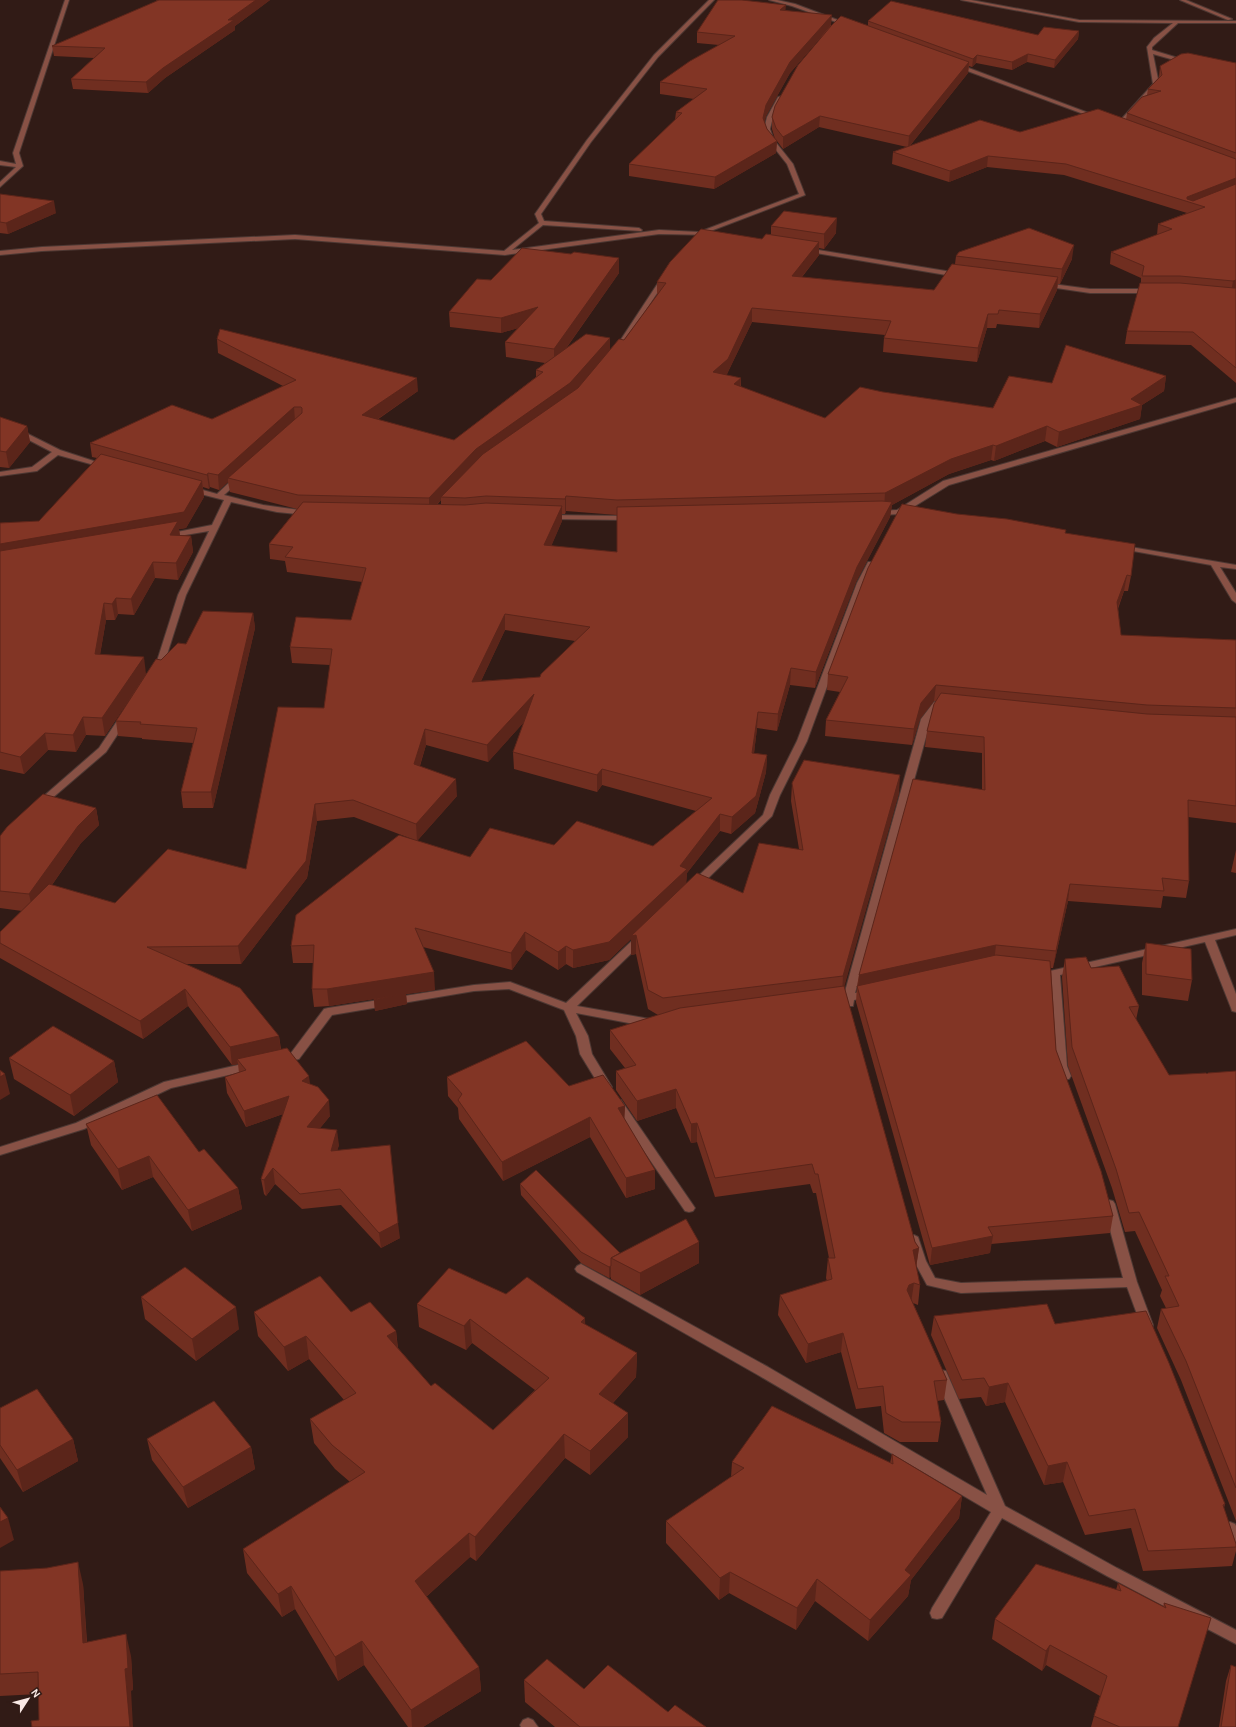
<svg xmlns="http://www.w3.org/2000/svg" width="1236" height="1727" viewBox="0 0 1236 1727" font-family="Karla,sans-serif">
<style>
.lines{fill:none;stroke-linecap:round;stroke-linejoin:round}
.street-casing{stroke:#4d3833;stroke-width:2}
.street{fill:#885145;fill-rule:evenodd}
.wall{fill:#702e20;fill-rule:evenodd}
.shaded-wall{fill:#5b251a}
.building{fill:#823525;stroke:#5b251a;fill-rule:evenodd}
</style>
<rect width="100%" height="100%" fill="#311b16"/>
<g class="lines">
<g class="street-casing">
<g id="street">
<polygon points="65,0 69,0 19,153 23,166 0,187 0,182 16,167 0,165 0,161 16,164 13,153"/>
<polygon points="709,0 714,0 658,57 591,142 541,214 544,221 639,228 642,230 641,231 543,225 512,250 659,230 699,232 799,194 787,164 768,140 764,129 767,117 778,97 783,96 773,117 770,129 774,140 793,164 805,195 708,232 713,233 713,235 659,234 505,255 295,239 42,251 0,255 0,251 42,247 295,235 504,251 539,223 535,214 587,140 654,55"/>
<polygon points="769,0 777,0 795,4 851,25 847,26 792,6"/>
<polygon points="961,0 971,0 1079,20 1236,21 1236,23 1178,23 1152,47 1152,50 1188,61 1185,63 1153,54 1159,84 1119,127 1116,125 1117,124 1153,84 1147,47 1154,38 1173,23 1079,22"/>
<polygon points="1180,0 1186,0 1232,19 1228,20"/>
<polygon points="954,64 958,64 1102,118 1097,119 954,66"/>
<polygon points="806,248 958,273 961,275 958,277 804,251 804,249"/>
<polygon points="662,277 667,278 619,351 615,351 614,350"/>
<polygon points="1045,283 1090,289 1151,289 1154,291 1151,293 1090,293 1043,286 1043,284"/>
<polygon points="1236,398 1236,402 949,485 902,514 878,515 874,513 878,511 897,510 943,481"/>
<polygon points="0,420 60,450 109,466 105,468 58,455 37,471 0,476 0,472 32,467 52,452 0,425"/>
<polygon points="235,477 241,477 242,479 224,495 263,505 307,511 311,513 307,515 277,512 231,502 186,595 165,661 159,671 153,671 152,669 157,661 178,595 209,531 167,538 163,536 167,534 212,525 224,500 189,491 188,489 192,487 217,494"/>
<polygon points="545,515 630,516 634,518 630,520 548,519 544,517"/>
<polygon points="1119,545 1236,565 1236,569 1220,567 1236,593 1236,603 1232,600 1211,565 1122,549 1118,547"/>
<polygon points="868,562 874,562 875,564 865,583 807,741 780,795 772,816 700,886 692,886 691,884 692,882 763,815 770,795 797,741 857,583"/>
<polygon points="937,701 944,703 946,705 944,707 939,707 931,719 855,993 870,990 874,992 875,994 874,996 854,1000 853,1006 845,1006 843,1002 830,1002 829,1000 830,998 844,995 921,719 934,702"/>
<polygon points="124,714 129,717 106,752 43,806 37,806 35,804 37,802 99,748 121,715"/>
<polygon points="1236,929 1236,935 1215,940 1236,994 1236,1012 1232,1011 1231,1008 1205,942 1060,975 1067,1066 1071,1076 1069,1079 1061,1079 1055,1066 1049,973 1050,971"/>
<polygon points="640,936 645,939 644,941 577,1006 650,1019 654,1020 655,1023 654,1026 650,1027 576,1013 588,1036 592,1054 612,1087 610,1090 602,1090 580,1054 576,1036 564,1010 509,989 474,991 332,1015 299,1059 280,1063 276,1062 274,1059 276,1056 291,1053 324,1009 328,1008 474,985 510,982 566,1003 636,937"/>
<polygon points="251,1062 255,1063 257,1066 255,1069 171,1088 84,1129 0,1155 0,1147 76,1123 164,1082"/>
<polygon points="617,1099 621,1100 693,1205 695,1208 693,1211 689,1212 685,1211 613,1106 611,1103 613,1100"/>
<polygon points="1109,1200 1113,1201 1115,1204 1137,1282 1153,1325 1152,1329 1147,1330 1142,1329 1141,1325 1127,1287 961,1293 927,1285 914,1261 908,1240 910,1237 914,1235 918,1237 926,1261 935,1278 961,1283 1123,1278 1103,1204 1105,1201"/>
<polygon points="581,1264 768,1367 987,1495 934,1375 936,1371 941,1370 946,1371 1005,1506 1117,1568 1236,1630 1236,1644 1107,1576 1002,1518 942,1618 937,1619 932,1618 930,1613 932,1608 991,1512 758,1375 577,1272 575,1269 577,1266"/>
<polygon points="1230,1522 1235,1524 1236,1526 1236,1549 1231,1547 1223,1528 1225,1524"/>
<polygon points="528,1718 533,1720 538,1727 521,1727 520,1725 523,1720"/>
</g>
</g>
<use href="#street" class="street"/>
</g>
<g class="wall">
<polygon points="156,0 270,0 235,26 235,30 165,78 148,93 73,89 71,79 94,58 54,56 52,46 157,1"/>
<path d="M785,10L831,25H868V21L1038,35L1079,31L1078,39L1054,68L1027,62L1012,70L976,63L972,67L969,66L968,73L909,147L1020,132L1126,120L1127,113L1147,95L1148,89L1159,77L1160,66L1236,63V383L1191,345L1125,344L1127,331L1141,283V278L1110,264L1111,252L1157,235L1158,224L1187,213L1064,175L987,167L949,182L892,164L893,152L907,147L819,127L783,149L777,141L776,153L714,189L629,176V164L675,120L676,112L694,99L660,94V82L719,45L697,43V32ZM822,36L772,117V129L775,139L767,129L764,122L766,116L790,73Z"/>
<polygon points="0,194 56,213 8,234 0,233"/>
<path d="M771,226L836,233L824,249L819,248V255L802,277L934,290L955,264L956,256L1072,259L1060,284H1058L1057,290L1039,328L997,324L996,328H987L977,362L883,352L884,338L885,335L752,322L727,374L726,375L741,378V387L825,418L883,392L993,408L1052,383L1166,376L1164,391L1142,405L1140,419L1057,447L1045,441L994,461L991,460L949,474L892,505L890,517L856,582L815,688L790,685L777,731L757,728L754,753L767,755L766,772L755,813L731,834L720,831L687,873L686,883L743,893L799,849L791,801L792,783L899,793L844,986L915,1242L919,1248L916,1267L920,1285L918,1305L913,1303L947,1380L944,1400L937,1401L941,1422L938,1442H900L884,1433L881,1406L856,1409L841,1352L806,1363L778,1315L780,1295L827,1281L826,1278L828,1258H829L816,1193H813L810,1184L715,1197L697,1142L691,1143L676,1108L637,1121L616,1090V1071L625,1068L610,1049V1030L658,1015L648,1009L636,954L631,955V939L609,960L573,968L566,964L558,970L526,950L512,970L423,947L435,990L406,994L407,1004L375,1011L374,999L329,1006L314,1007L312,989L313,963H293L291,946L412,839L354,817L317,821L307,878L241,964H186L279,1036L281,1049L310,1084L330,1116L320,1128L339,1145L337,1150L400,1238L381,1248L341,1205L302,1209L275,1184L266,1196L264,1194L261,1179L283,1114L246,1127L227,1093L225,1077L239,1073L238,1064L232,1065L188,1006L143,1039L0,958V932L22,911L0,908V836L96,808L99,825L81,843L52,885L115,903L246,869L324,708L330,665L292,663L290,647L351,620L362,582L287,572L285,561L270,559L269,544L297,509L230,492L228,482L219,490L210,487L209,489L203,487L204,497L186,528L179,529L180,535L191,536L193,552L178,580L155,578L134,615L118,614L115,620H106L100,655L146,674L161,660L186,644L253,613L255,628L213,808H183L181,792L193,743L142,739V738L118,736L116,721L133,694L105,736L86,735L76,752L48,750L24,774L0,769V523L39,521L97,458L92,457L90,443L212,419L283,386L218,353L217,339L418,391L377,420L454,440L536,377V370L545,363L506,357L505,342L518,328L501,333L450,327L449,312L491,280L619,273L565,350L610,338V350L624,340L657,295V282L762,239L771,234ZM441,500V505H437ZM566,511L617,515V552L551,546L562,521V514H565ZM505,630L575,641L540,677L481,681ZM524,722L513,752L514,769L597,792L602,785L696,811L653,846L554,845L470,857L417,841L457,796L420,766L426,745L488,762Z"/>
<polygon points="0,417 27,426 30,442 9,468 0,467"/>
<polygon points="1066,533 1131,576 1128,591 1124,591 1118,609 1121,635 1236,640 1236,823 1188,817 1189,881 1186,898 1163,896 1161,908 1068,901 1053,968 1051,968 1056,1050 1113,1216 1110,1233 991,1244 990,1253 930,1265 856,1002 857,986 859,975 982,789 982,753 925,747 927,731 936,701 934,701 920,719 912,745 825,736 826,720 840,692 827,690 828,674"/>
<polygon points="1236,850 1236,873 1231,872"/>
<polygon points="1146,943 1192,980 1188,1001 1142,995 1142,963"/>
<polygon points="1065,959 1091,968 1139,1006 1136,1020 1169,1075 1207,1074 1236,1071 1236,1521 1181,1380 1157,1328 1161,1309 1166,1308 1160,1296 1162,1290 1135,1231 1125,1232 1112,1188 1068,1066 1062,977"/>
<polygon points="9,1058 114,1061 118,1082 74,1116 14,1079"/>
<polygon points="447,1077 569,1086 625,1106 624,1119 655,1170 655,1189 626,1198 590,1137 503,1181 459,1119 458,1108 448,1096"/>
<polygon points="86,1124 199,1152 238,1188 242,1209 192,1231 153,1177 122,1190 91,1145"/>
<polygon points="520,1184 620,1253 699,1263 640,1295 611,1279 611,1277 609,1278 581,1263 521,1195"/>
<polygon points="506,1294 586,1325 637,1353 636,1377 613,1403 628,1437 590,1475 565,1458 476,1561 470,1557 426,1597 479,1667 481,1691 423,1727 408,1727 364,1665 338,1681 295,1609 282,1617 247,1573 243,1549 350,1482 335,1469 314,1443 310,1419 344,1400 309,1359 288,1371 258,1336 254,1312 351,1312 396,1331 398,1348 431,1386 493,1430 535,1390 472,1343 466,1350 419,1327 417,1304"/>
<polygon points="141,1297 239,1329 196,1361 145,1319"/>
<polygon points="934,1316 1055,1324 1225,1504 1224,1508 1236,1544 1236,1551 1232,1566 1143,1571 1131,1528 1085,1535 1063,1482 1044,1485 1005,1402 986,1406 981,1397 959,1399 931,1335"/>
<polygon points="0,1408 73,1439 78,1461 23,1492 0,1458"/>
<polygon points="147,1439 251,1447 255,1469 188,1508 152,1460"/>
<polygon points="892,1454 962,1496 959,1518 911,1580 908,1596 868,1641 815,1601 796,1630 729,1593 719,1600 666,1543 666,1521 731,1477 732,1462 890,1463"/>
<polygon points="0,1571 83,1584 87,1642 131,1656 133,1690 39,1720 39,1694 0,1696"/>
<polygon points="1118,1583 1163,1607 1164,1603 1205,1638 1178,1727 1091,1727 1094,1716 1100,1696 1046,1665 1042,1671 992,1639 995,1619 1116,1590"/>
<polygon points="1231,1665 1236,1727 1219,1727 1226,1681"/>
<polygon points="524,1680 584,1689 668,1712 706,1727 555,1727 525,1702"/>
</g>
<g class="shaded-wall">
<polygon points="256,0 270,0 235,26 235,30 165,78 148,93 146,82 163,68"/>
<polygon points="786,5 785,15 780,10"/>
<polygon points="832,15 831,25 790,73 766,116 763,130 763,118 766,105 790,62"/>
<polygon points="1079,31 1078,39 1054,68 1055,60"/>
<polygon points="1028,54 1027,62 1012,70 1012,62"/>
<polygon points="977,55 976,63 972,67 973,59"/>
<polygon points="969,62 968,73 908,148 909,136"/>
<polygon points="820,116 819,127 783,149 783,137"/>
<polygon points="777,141 776,153 714,189 715,177"/>
<polygon points="988,156 987,167 949,182 950,171"/>
<polygon points="1236,178 1236,189 1197,204 1186,201 1187,197"/>
<polygon points="54,201 56,213 8,234 6,223"/>
<polygon points="837,218 836,233 824,249 824,234"/>
<polygon points="819,242 819,255 792,289 792,276"/>
<polygon points="1074,245 1072,259 1060,284 1062,269"/>
<polygon points="619,258 619,273 554,365 554,349"/>
<polygon points="1058,277 1057,290 1039,328 1040,314"/>
<polygon points="1236,280 1236,292 1231,293 1233,281"/>
<polygon points="538,307 538,322 501,333 501,318"/>
<polygon points="752,308 752,322 727,374 713,387 713,372"/>
<polygon points="988,314 987,328 977,362 978,348"/>
<polygon points="610,338 610,352 570,397 441,497 441,500 429,512 429,498 476,449"/>
<polygon points="1166,376 1164,391 1142,405 1140,419 1057,447 1059,432 1131,399"/>
<polygon points="417,378 418,391 363,429 362,415"/>
<polygon points="741,378 740,393 734,384"/>
<polygon points="294,407 295,421 228,478 228,482 219,490 218,475"/>
<polygon points="27,426 30,442 9,468 6,452"/>
<polygon points="1047,426 1045,441 994,461 996,446"/>
<polygon points="993,445 991,460 949,474 892,505 890,517 856,582 815,688 816,672 857,567 884,509 885,493 951,459"/>
<polygon points="208,473 210,487 209,489 207,475"/>
<polygon points="202,481 204,497 186,528 179,529 180,537 0,561 0,544"/>
<polygon points="566,496 566,511 565,514 565,499"/>
<polygon points="562,506 562,521 545,561 544,545"/>
<polygon points="191,536 193,552 178,580 176,563"/>
<polygon points="153,562 155,578 134,615 131,599"/>
<polygon points="1127,575 1124,591 1114,617 1117,602"/>
<polygon points="116,598 118,614 115,620 112,604"/>
<polygon points="104,603 106,620 97,671 95,654"/>
<polygon points="253,613 255,628 213,808 211,792"/>
<polygon points="505,614 505,630 473,698 472,682"/>
<polygon points="144,657 146,674 105,736 102,718"/>
<polygon points="791,668 790,685 777,731 778,714"/>
<polygon points="936,685 934,701 920,719 912,745 914,729 921,703"/>
<polygon points="534,694 535,710 488,762 487,745"/>
<polygon points="758,712 757,728 752,770 752,753"/>
<polygon points="83,717 86,735 76,752 73,735"/>
<polygon points="425,729 426,745 415,781 414,764"/>
<polygon points="45,733 48,750 24,774 20,757"/>
<polygon points="767,755 766,772 755,813 731,834 732,817"/>
<polygon points="602,769 602,785 597,792 597,775"/>
<polygon points="900,775 899,793 842,995 843,976"/>
<polygon points="456,779 457,796 417,841 416,824"/>
<polygon points="315,804 317,821 307,878 241,964 238,946"/>
<polygon points="96,808 99,825 81,843 33,912 29,894 78,826"/>
<polygon points="720,814 720,831 687,873 686,886 636,935 636,954 631,955 631,939 609,960 573,968 573,950 680,866"/>
<polygon points="1070,884 1068,901 1053,968 1056,951"/>
<polygon points="525,932 526,950 512,970 511,953"/>
<polygon points="996,945 994,963 858,986 859,975"/>
<polygon points="566,946 566,964 558,970 558,952"/>
<polygon points="434,972 435,990 406,994 407,1004 375,1011 374,1000 393,996 329,1006 327,989"/>
<polygon points="185,989 188,1006 143,1039 140,1021"/>
<polygon points="279,1036 281,1054 237,1059 238,1064 232,1065 230,1047"/>
<polygon points="114,1061 118,1082 74,1116 70,1095"/>
<polygon points="5,1074 10,1094 0,1100 0,1077"/>
<polygon points="309,1076 311,1091 302,1081"/>
<polygon points="676,1089 676,1108 637,1121 637,1101"/>
<polygon points="289,1096 291,1111 246,1127 244,1111"/>
<polygon points="329,1100 330,1116 308,1143 307,1127"/>
<polygon points="625,1106 624,1125 618,1108"/>
<polygon points="590,1117 590,1137 503,1181 502,1162"/>
<polygon points="697,1123 697,1142 691,1143 691,1124"/>
<polygon points="337,1130 339,1145 333,1167 331,1151"/>
<polygon points="149,1156 153,1177 122,1190 118,1169"/>
<polygon points="273,1168 275,1184 266,1196 264,1180"/>
<polygon points="655,1170 655,1189 626,1198 626,1178"/>
<polygon points="238,1188 242,1209 192,1231 188,1210"/>
<polygon points="398,1223 400,1238 381,1248 379,1233"/>
<polygon points="993,1236 990,1253 930,1265 932,1248"/>
<polygon points="699,1242 699,1263 640,1295 640,1273"/>
<polygon points="919,1248 916,1268 913,1250"/>
<polygon points="611,1266 611,1277 609,1278 609,1267"/>
<polygon points="914,1283 911,1303 907,1290 909,1285"/>
<polygon points="236,1307 239,1329 196,1361 192,1339"/>
<polygon points="585,1318 586,1342 581,1322"/>
<polygon points="470,1319 472,1343 466,1350 464,1326"/>
<polygon points="396,1331 398,1354 387,1336"/>
<polygon points="843,1333 841,1352 806,1363 808,1344"/>
<polygon points="306,1336 309,1359 288,1371 284,1347"/>
<polygon points="637,1353 636,1377 599,1418 599,1394"/>
<polygon points="1008,1383 1005,1402 986,1406 989,1387"/>
<polygon points="628,1413 628,1437 590,1475 590,1451"/>
<polygon points="564,1434 565,1458 476,1561 475,1537"/>
<polygon points="73,1439 78,1461 23,1492 17,1470"/>
<polygon points="251,1447 255,1469 188,1508 183,1487"/>
<polygon points="1067,1462 1063,1482 1044,1485 1048,1466"/>
<polygon points="962,1496 959,1518 911,1580 908,1596 868,1641 870,1620 905,1570"/>
<polygon points="8,1518 14,1540 0,1548 0,1522"/>
<polygon points="469,1533 470,1557 417,1605 415,1581"/>
<polygon points="78,1562 83,1584 88,1664 83,1643"/>
<polygon points="730,1572 729,1593 719,1600 720,1578"/>
<polygon points="817,1579 815,1601 796,1630 797,1608"/>
<polygon points="291,1586 295,1609 282,1617 278,1594"/>
<polygon points="126,1634 131,1656 133,1690 131,1690 133,1727 130,1727 125,1669"/>
<polygon points="362,1641 364,1665 338,1681 335,1657"/>
<polygon points="1050,1645 1046,1665 1042,1671 1046,1651"/>
<polygon points="479,1667 481,1691 423,1727 412,1727 411,1710"/>
</g>
<g class="building">
<polygon points="159,0 256,0 228,20 234,20 163,68 146,82 71,79 105,48 52,46"/>
<polygon points="718,0 742,0 786,5 780,10 832,15 790,62 766,105 763,118 767,129 777,141 715,177 629,164 682,113 676,112 707,89 660,82 690,61 735,36 697,32"/>
<polygon points="891,1 1038,35 1044,27 1079,31 1055,60 1028,54 1012,62 977,55 973,59 868,21"/>
<polygon points="841,16 969,62 909,136 820,116 783,137 776,128 772,117 775,106 798,65 831,26"/>
<polygon points="1188,53 1236,63 1236,153 1127,113 1142,97 1161,91 1148,89 1162,75 1160,66 1181,54"/>
<polygon points="1098,109 1236,159 1236,178 1187,197 1187,199 1193,201 1236,184 1236,280 1233,281 1180,276 1142,276 1144,266 1111,252 1172,229 1158,224 1205,207 1066,164 988,156 950,171 893,152 980,120 1020,132"/>
<polygon points="0,194 54,201 6,223 0,222"/>
<polygon points="784,211 837,218 824,234 771,226"/>
<polygon points="1029,228 1074,245 1062,269 956,256 959,252"/>
<polygon points="701,229 762,239 766,234 819,242 792,276 934,290 952,264 1058,277 1040,314 999,310 998,314 988,314 978,348 884,338 891,321 752,308 728,359 713,372 741,378 734,384 825,418 860,387 883,392 993,408 1009,376 1052,383 1066,345 1166,376 1131,399 1142,405 1059,432 1047,426 996,446 993,445 951,459 885,493 617,500 566,496 565,499 486,496 465,498 441,497 483,454 578,388 619,339 624,340 666,283 657,282 670,262"/>
<polygon points="522,248 571,254 574,252 619,258 554,349 505,342 538,307 501,318 449,312 477,279 491,280"/>
<polygon points="1140,283 1180,283 1234,288 1236,288 1236,368 1193,332 1127,331"/>
<polygon points="220,329 417,378 362,415 454,440 543,372 536,370 586,334 610,338 570,383 476,449 429,498 298,495 228,478 302,413 302,408 301,407 294,407 218,475 208,473 207,475 90,443 172,405 212,419 296,380 217,339"/>
<polygon points="0,417 27,426 6,452 0,451"/>
<polygon points="101,454 202,481 184,512 0,544 0,523 39,521"/>
<path d="M882,501L892,502L857,567L816,672L791,668L778,714L758,712L752,753L767,755L756,796L732,817L720,814L680,866L687,869L609,942L573,950L566,946L558,952L525,932L511,953L415,928L434,972L327,989H312L314,945L291,946L296,915L399,835L470,857L490,828L554,845L577,821L653,846L712,798L602,769L597,775L513,752L534,694L487,745L425,729L414,764L456,779L416,824L353,800L315,804L306,861L238,946L147,947L240,988L279,1036L230,1047L185,989L140,1021L0,943V932L49,884L115,903L168,849L246,869L278,707L324,708L332,649L290,647L296,617L351,620L366,568L285,557L293,547L269,544L303,502L465,505L486,503L562,506L544,545L617,552V507ZM505,614L590,627L541,674L540,677L472,682Z"/>
<polygon points="902,504 957,514 1007,519 1066,530 1065,533 1135,544 1131,576 1127,575 1117,602 1121,635 1236,640 1236,708 1147,705 936,685 921,703 914,729 826,720 848,677 828,674 868,568"/>
<polygon points="178,521 170,535 191,536 176,563 153,562 131,599 116,598 112,604 104,603 95,654 144,657 102,718 83,717 73,735 45,733 20,757 0,752 0,551"/>
<polygon points="203,611 253,613 211,792 181,792 197,728 140,724 141,722 116,721 156,659 161,660 178,643 186,644"/>
<polygon points="941,693 1147,714 1236,717 1236,806 1188,800 1189,881 1162,878 1164,891 1070,884 1056,951 996,945 859,975 913,779 985,790 984,737 927,731 934,704"/>
<polygon points="804,760 900,775 843,976 663,998 648,990 636,935 631,936 697,873 743,893 759,843 803,850 792,783"/>
<polygon points="43,794 96,808 78,826 29,894 0,891 0,836 7,827"/>
<polygon points="1146,943 1191,949 1192,980 1146,974"/>
<polygon points="996,955 1050,961 1056,1050 1101,1171 1113,1216 988,1227 993,1236 932,1248 857,986"/>
<polygon points="1086,957 1091,968 1119,966 1139,1006 1129,1007 1169,1075 1206,1073 1207,1074 1208,1073 1236,1071 1236,1488 1186,1361 1161,1309 1179,1306 1165,1276 1169,1276 1139,1212 1129,1213 1116,1169 1072,1047 1065,959"/>
<polygon points="844,986 915,1242 919,1248 913,1250 920,1285 914,1283 909,1285 907,1290 947,1380 934,1381 941,1422 902,1422 886,1413 883,1386 858,1389 843,1333 808,1344 780,1295 832,1279 828,1258 835,1258 818,1174 815,1174 812,1164 715,1178 697,1123 691,1124 676,1089 637,1101 616,1071 636,1065 610,1030 680,1008"/>
<polygon points="406,993 374,1000 374,999"/>
<polygon points="53,1026 114,1061 70,1095 9,1058"/>
<polygon points="526,1041 569,1086 603,1075 625,1106 618,1108 655,1170 626,1178 590,1117 502,1162 458,1100 462,1094 447,1077"/>
<polygon points="287,1048 309,1076 302,1081 318,1087 329,1100 307,1127 337,1130 331,1151 390,1145 398,1223 379,1233 340,1189 300,1194 273,1168 264,1180 261,1179 289,1096 244,1111 225,1077 246,1070 237,1059"/>
<polygon points="0,1070 5,1074 0,1077"/>
<polygon points="157,1095 199,1152 204,1149 238,1188 188,1210 149,1156 118,1169 86,1124"/>
<polygon points="536,1170 620,1253 611,1258 611,1266 609,1267 581,1252 520,1184"/>
<polygon points="686,1219 699,1242 640,1273 611,1258"/>
<polygon points="185,1267 236,1307 192,1339 141,1297"/>
<polygon points="449,1268 506,1294 527,1277 585,1318 581,1322 637,1353 599,1394 628,1413 590,1451 564,1434 475,1537 469,1533 415,1581 479,1667 411,1710 362,1641 335,1657 291,1586 278,1594 243,1549 365,1472 332,1445 310,1419 356,1393 306,1336 284,1347 254,1312 320,1276 351,1312 370,1302 396,1331 387,1336 431,1386 435,1383 493,1430 549,1378 470,1319 464,1326 417,1304"/>
<polygon points="1047,1304 1055,1324 1146,1311 1169,1363 1225,1504 1223,1505 1236,1544 1236,1547 1148,1551 1135,1509 1089,1516 1067,1462 1048,1466 1008,1383 989,1387 984,1378 962,1380 934,1316"/>
<polygon points="37,1389 73,1439 17,1470 0,1445 0,1408"/>
<polygon points="214,1401 251,1447 183,1487 147,1439"/>
<polygon points="772,1406 893,1464 892,1454 962,1496 905,1570 911,1575 870,1620 817,1579 797,1608 730,1572 720,1578 666,1521 744,1468 732,1462"/>
<polygon points="0,1507 8,1518 0,1522"/>
<polygon points="78,1562 83,1643 126,1634 128,1668 125,1669 130,1727 32,1727 31,1721 39,1720 38,1672 0,1674 0,1571 47,1568"/>
<polygon points="1036,1564 1121,1591 1118,1583 1166,1608 1164,1603 1211,1618 1178,1727 1120,1727 1094,1716 1107,1676 1050,1645 1046,1651 995,1619"/>
<polygon points="547,1659 584,1689 608,1665 668,1712 675,1705 706,1727 580,1727 524,1680"/>
<polygon points="1231,1665 1236,1667 1236,1727 1221,1727"/>
</g>
<g transform="translate(28 1699) rotate(54)" stroke="#311b16" stroke-width="3" paint-order="stroke">
<path d="M0-3L7 15L0 10L-7 15Z" fill="#f9e9e5"/>
<text y="-6" font-size="11" font-weight="bold" text-anchor="middle" fill="#f9e9e5">N</text>
</g>
</svg>
